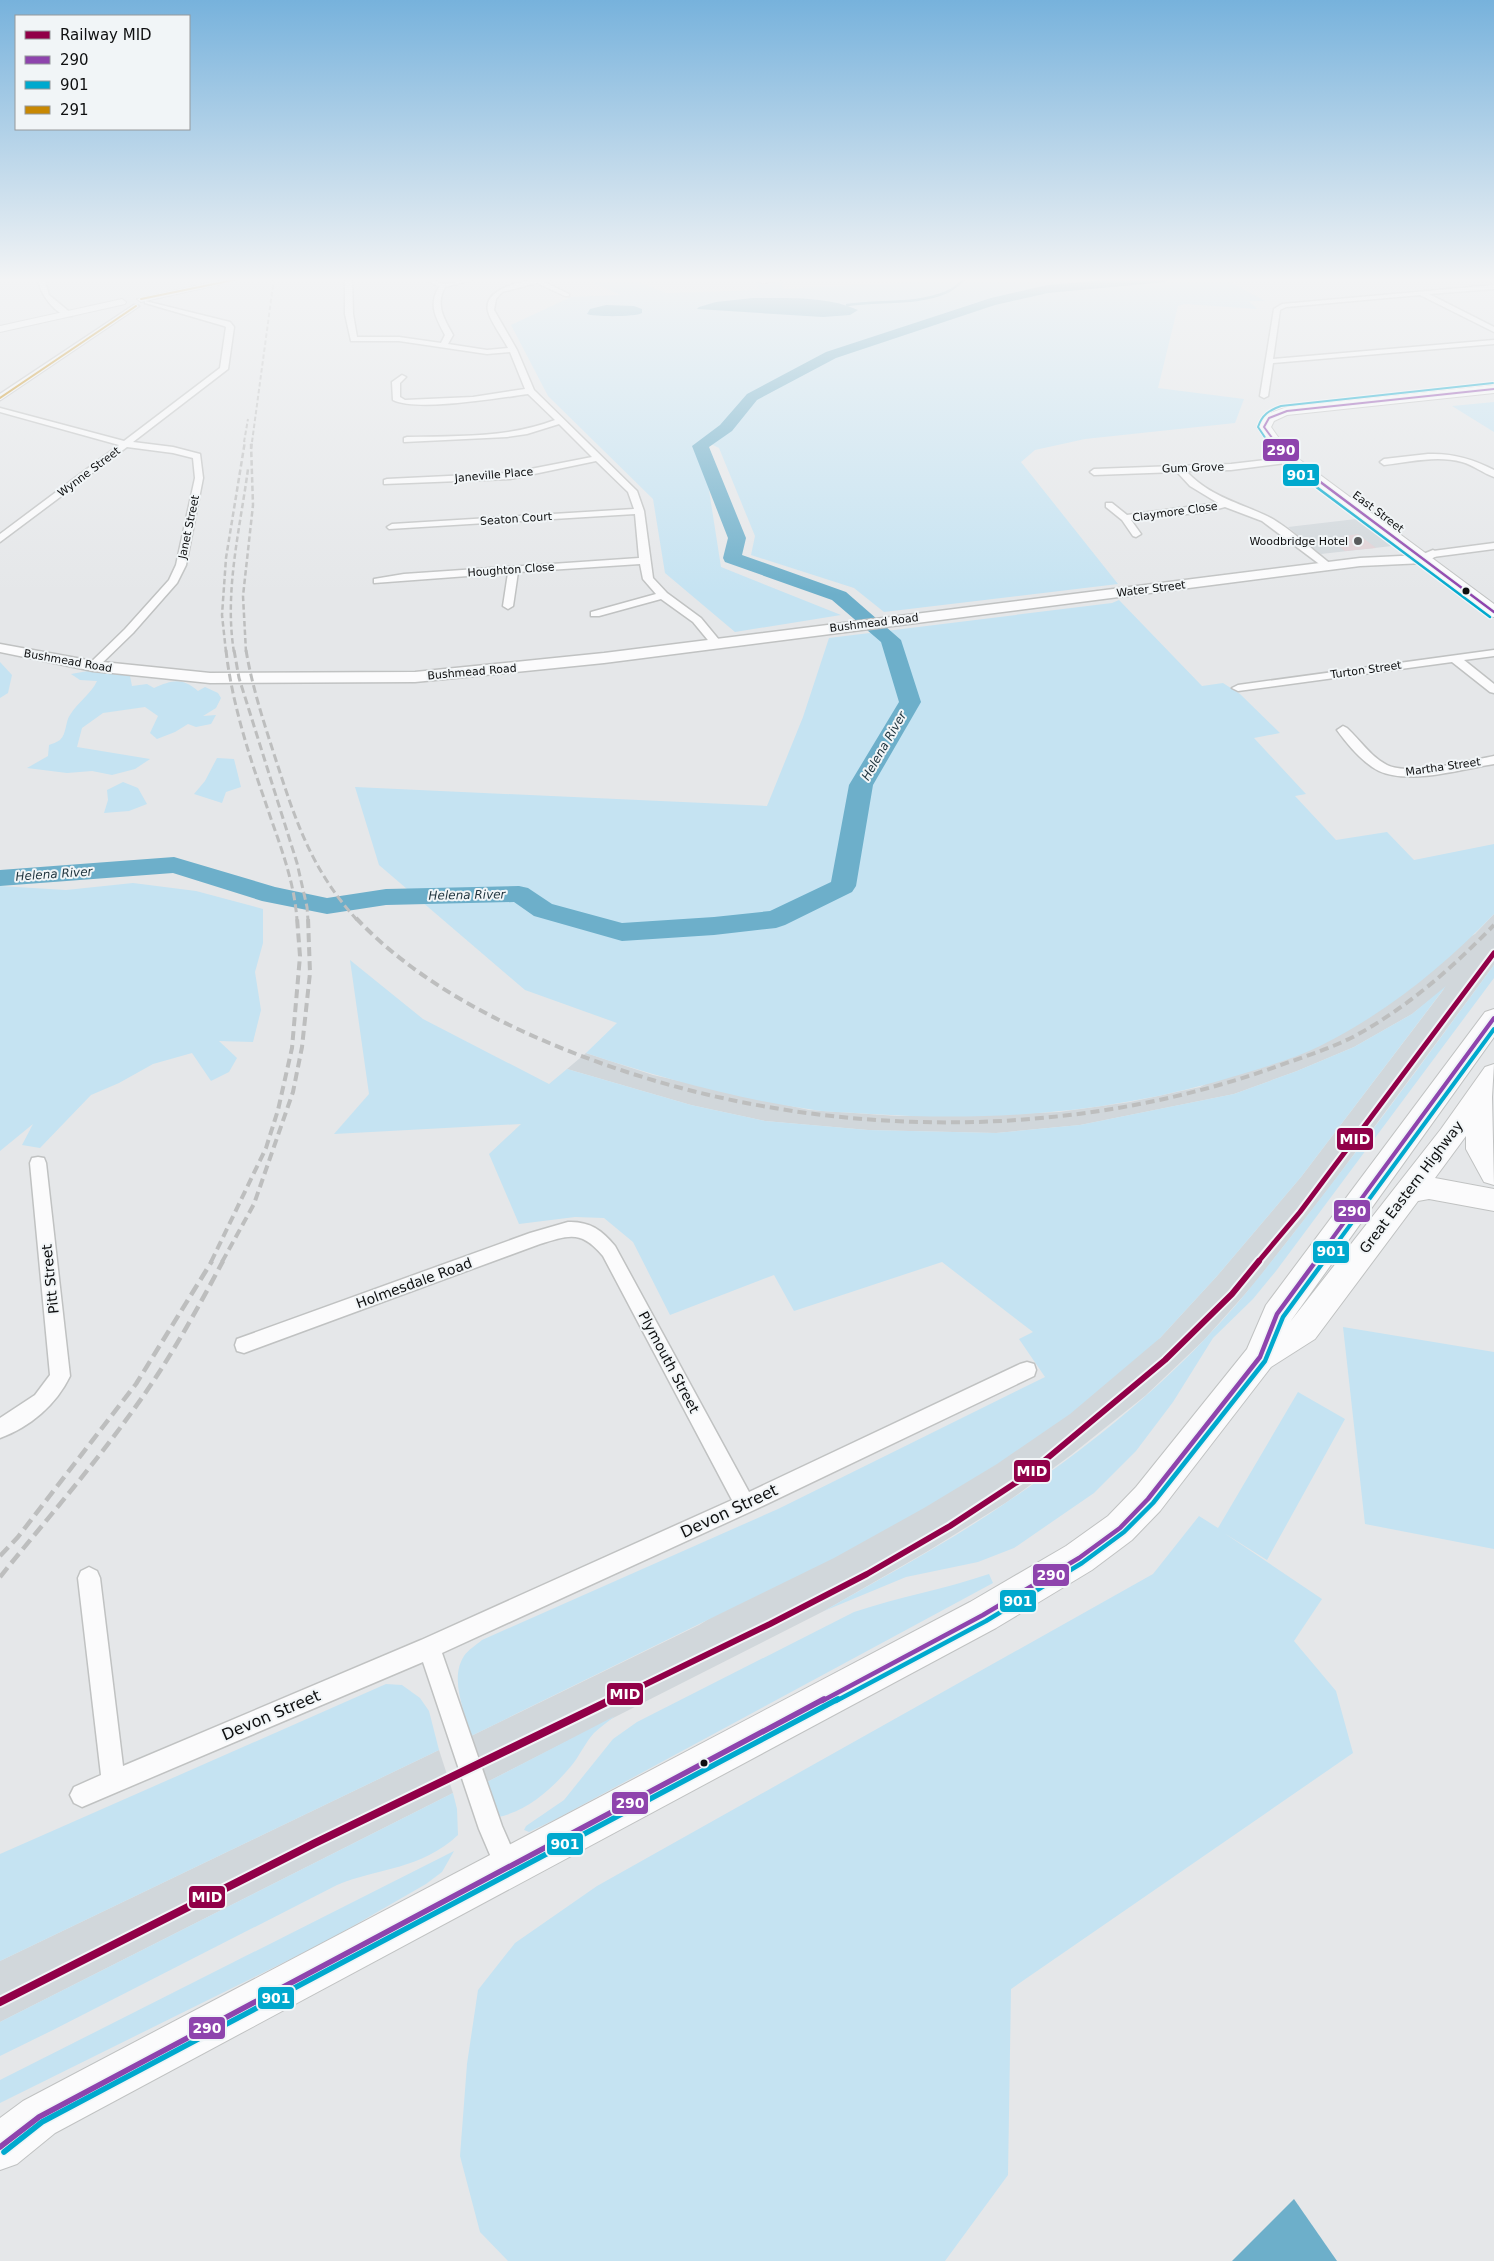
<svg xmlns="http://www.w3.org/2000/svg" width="1494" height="2261" viewBox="0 0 1494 2261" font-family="'DejaVu Sans',sans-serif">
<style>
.built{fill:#d1d7db}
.green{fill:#c5e3f2}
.water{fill:#6dafca}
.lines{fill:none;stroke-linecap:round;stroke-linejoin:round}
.stream{stroke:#6dafca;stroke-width:2.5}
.river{fill:#6dafca;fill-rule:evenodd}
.building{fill:#e0d0d4}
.minor-casing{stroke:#c0c2c2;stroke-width:3}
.tertiary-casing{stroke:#c0c2c2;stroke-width:2}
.secondary-casing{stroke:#c0c2c2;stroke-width:3}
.trunk-casing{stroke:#c0c2c2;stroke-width:2}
.minor{fill:#fbfbfc;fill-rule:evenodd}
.tertiary{fill:#fbfbfc;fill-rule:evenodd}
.secondary{fill:#fbfbfc;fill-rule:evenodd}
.trunk{fill:#fbfbfc;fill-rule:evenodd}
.rail-far4{stroke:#bdbebe;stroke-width:2;stroke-dasharray:4.5 2.5;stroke-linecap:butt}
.rail-far3{stroke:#bdbebe;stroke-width:2.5;stroke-dasharray:5.5 3;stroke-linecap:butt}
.rail-far2{stroke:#bdbebe;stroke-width:3;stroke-dasharray:8 4;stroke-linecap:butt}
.rail-far1{stroke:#bdbebe;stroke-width:4;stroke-dasharray:9 5;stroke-linecap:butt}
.rail{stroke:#bdbebe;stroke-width:4.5;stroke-dasharray:12 6;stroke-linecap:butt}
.bus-1-far4-casing{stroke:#f1f5f7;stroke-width:4}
.bus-1-far3-casing{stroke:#f1f5f7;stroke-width:5}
.bus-1-far2-casing{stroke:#f1f5f7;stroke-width:8}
.bus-1-far1-casing{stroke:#f1f5f7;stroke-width:8}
.bus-1-casing{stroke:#f1f5f7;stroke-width:9}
.bus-2-far4-casing{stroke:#f1f5f7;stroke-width:4}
.bus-2-far3-casing{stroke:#f1f5f7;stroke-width:5}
.bus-2-far2-casing{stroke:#f1f5f7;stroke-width:8}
.bus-2-far1-casing{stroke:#f1f5f7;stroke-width:8}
.bus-2-casing{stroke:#f1f5f7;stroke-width:9}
.bus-3-casing{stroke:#f1f5f7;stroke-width:4}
.bus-1-far4{stroke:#8e44ad;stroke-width:2}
.bus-1-far3{stroke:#8e44ad;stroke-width:2.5}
.bus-1-far2{stroke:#8e44ad;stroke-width:4}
.bus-1-far1{stroke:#8e44ad;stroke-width:4.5}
.bus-1{stroke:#8e44ad;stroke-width:5.5}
.bus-2-far4{stroke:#00a9ce;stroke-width:2}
.bus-2-far3{stroke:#00a9ce;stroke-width:2.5}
.bus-2-far2{stroke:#00a9ce;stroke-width:4}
.bus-2-far1{stroke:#00a9ce;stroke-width:4.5}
.bus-2{stroke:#00a9ce;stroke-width:5.5}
.bus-3{stroke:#c88803;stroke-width:2}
.rail-1-far2-casing{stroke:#f1f5f7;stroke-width:9}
.rail-1-far1-casing{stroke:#f1f5f7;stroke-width:10}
.rail-1-casing{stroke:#f1f5f7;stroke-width:12}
.rail-1-far2{stroke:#910048;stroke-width:5}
.rail-1-far1{stroke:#910048;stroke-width:6}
.rail-1{stroke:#910048;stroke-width:8}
.poi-dot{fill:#595b5c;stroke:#f1f5f7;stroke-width:2}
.bus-dot{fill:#0e0f10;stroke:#f1f5f7;stroke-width:2}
.labels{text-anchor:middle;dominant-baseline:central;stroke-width:4;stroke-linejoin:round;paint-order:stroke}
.far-street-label{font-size:11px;fill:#0e0f10;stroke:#f1f5f7}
.far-poi-label{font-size:11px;fill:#0e0f10;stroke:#f1f5f7;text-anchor:end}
.far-water-label{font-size:12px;font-style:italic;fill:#1e333d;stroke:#f1f5f7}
.street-label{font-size:14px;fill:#0e0f10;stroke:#f1f5f7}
.near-street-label{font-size:16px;fill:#0e0f10;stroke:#f1f5f7}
.line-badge{stroke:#f1f5f7;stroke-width:2}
.badge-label{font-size:14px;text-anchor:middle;font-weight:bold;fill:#fff}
</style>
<rect width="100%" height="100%" fill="#e5e7e9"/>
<g class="built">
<polygon points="1356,519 1392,546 1321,554 1288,527"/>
<polygon points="1494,914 1494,965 1329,1188 1254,1284 1204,1340 1145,1396 1071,1455 1007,1502 928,1551 824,1611 487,1782 471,1736 699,1625 1160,1338 1217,1276 1301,1177 1444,989 1412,1014 1354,1047 1297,1071 1234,1094 1080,1125 996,1133 868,1130 765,1121 691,1105 567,1069 586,1053 653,1075 809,1110 898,1116 960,1116 1059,1112 1130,1102 1200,1087 1475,934"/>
<polygon points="439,1750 453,1793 0,2022 0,1961"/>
</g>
<g class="green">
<polygon points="582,278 628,278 666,293 760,290 756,282 767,284 782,281 783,289 916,282 927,278 1223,278 1265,301 1249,301 1257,309 1185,304 1178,306 1158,388 1244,399 1235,423 1085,439 1035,450 1021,462 1118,584 884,612 854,588 751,555 755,536 719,448 701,439 721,567 841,615 735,632 665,573 653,499 548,396 511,325 571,297 621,295"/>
<polygon points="1494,402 1494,432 1452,406"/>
<path d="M1119,600L1202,686L1223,683L1240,694L1280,733L1254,738L1306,794L1295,796L1336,840L1387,832L1414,860L1494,844V914C1443,967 1386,1013 1320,1046C1296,1058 1268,1066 1242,1074C1122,1112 996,1122 871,1114C850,1112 829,1113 808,1109C733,1098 658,1077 586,1053L617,1023L525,990L379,865L355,787L767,806L803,717L829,638L1112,603Z"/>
<polygon points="0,662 12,675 8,693 0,698"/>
<path d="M88,671L130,676L132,686L147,684L154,688C172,680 182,677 198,691L205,687L218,693L221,698L216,708L203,716L216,715L211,724L196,727L188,724L175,732L157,739L150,733L158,716L145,707L103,713L82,728L77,747L150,759L135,769L112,775L92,771L67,773L27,768L48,756L49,745C52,744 57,742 60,740C67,733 65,722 70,715C78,702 91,694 97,681L80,680L71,674Z"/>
<polygon points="217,758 234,759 241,787 226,792 222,803 194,794 205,781"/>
<polygon points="123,782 138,788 147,804 129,811 104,813 108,800 107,790"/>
<polygon points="133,883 196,891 263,909 263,943 255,972 261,1010 253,1042 219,1041 237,1058 229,1072 211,1081 192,1053 153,1064 119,1083 91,1095 40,1148 22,1145 33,1124 0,1151 0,886 66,890"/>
<path d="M350,960L423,1019L549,1084L567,1069L691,1105L765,1121L868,1130L996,1133L1080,1125L1234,1094L1297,1071L1354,1047L1412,1014L1446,986L1301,1177L1217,1276L1160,1338L1070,1414L997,1464L924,1508L834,1558L471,1736C465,1712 449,1679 464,1656C468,1650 476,1645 482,1640L778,1509L1045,1377L1019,1339L1033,1332L942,1262L794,1311L774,1275L670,1315L633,1242L604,1218L575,1217L519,1224L489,1154L521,1124L334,1134L369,1094Z"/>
<path d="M1494,965V978L1276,1271L1253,1299L1213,1338L1173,1402L1136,1451L1094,1493L1014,1548L978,1562L906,1577L824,1611C885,1576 949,1542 1007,1502C1076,1456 1147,1400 1204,1340C1242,1301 1274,1258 1307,1216C1371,1134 1432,1049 1494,965Z"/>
<polygon points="1343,1327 1494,1352 1494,1549 1365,1524"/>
<polygon points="1298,1392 1345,1419 1267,1560 1224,1533 1322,1599 1294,1641 1336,1691 1353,1753 1011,1989 1008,2175 945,2261 508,2261 480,2232 460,2156 467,2064 478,1990 515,1943 597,1886 1153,1574 1199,1516 1218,1528"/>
<path d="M989,1574L993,1583L558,1818L529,1832L524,1830L526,1826L564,1800L613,1739L637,1722L854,1612C899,1597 945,1589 989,1574Z"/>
<polygon points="386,1684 402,1685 420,1698 429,1711 439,1750 0,1961 0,1854"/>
<path d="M615,1716C608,1722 600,1727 594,1733C585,1743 580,1755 572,1765C553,1788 528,1811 498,1817L487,1782Z"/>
<path d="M453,1793L457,1809L458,1835C420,1870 381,1867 337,1885L53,2030L0,2056V2022Z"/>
<polygon points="454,1851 442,1872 426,1884 327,1941 0,2103 0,2080"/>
</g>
<g class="water">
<path d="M753,298C786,298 828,296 858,310L850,315L823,317L697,309L699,307L716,302Z"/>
<path d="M606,305L634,306L642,309V313C636,317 594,317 587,314L590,309Z"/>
<polygon points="1294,2199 1337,2261 1232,2261"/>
</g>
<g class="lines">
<path class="stream" d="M847,305C880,300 917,305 947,292C954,289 960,283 966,278"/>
<polygon class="river" points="1124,278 1172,278 1166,282 1048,293 995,305 836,358 757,400 732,431 709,447 746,538 742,555 846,592 901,640 921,702 873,785 856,886 852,892 785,925 776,928 714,935 622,941 534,916 514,902 386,905 327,914 262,901 173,873 0,886 0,870 174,857 275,887 327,898 386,889 519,886 528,888 552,904 622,923 714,917 770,911 831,882 849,785 899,702 881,642 832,600 725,562 723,558 728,538 692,446 720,425 747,394 826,352 991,298 1048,285"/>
</g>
<polygon class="building" points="1358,534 1376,548 1345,551 1329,539"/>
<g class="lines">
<g class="minor-casing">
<g id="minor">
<path d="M38,278H44L49,295L72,314V316C56,317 39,293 38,278Z"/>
<path d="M345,278H352L353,314L357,337H399L441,343L445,335C436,318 428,305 439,287L424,278C433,278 436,282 443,284C450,285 470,278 480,278L445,287C435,305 444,319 453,335L448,344L487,350L508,348C503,338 490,321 488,311C482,285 536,278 553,278L544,282L569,294V296H565L537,283L502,292L496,299L494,310L517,350L534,390L637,491L644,511L653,578L667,593L701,618L720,641V645H712L693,622L661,599L599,616H591V612L656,594L643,579L640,564L518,572L513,606L508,609L503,606L508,573L374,583V579L404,574L639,558L635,514L389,529L387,527L392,524L634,509L628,492L596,461L510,479L384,484V480L387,479L510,473L592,457L559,424L527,434L507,437L404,442V438L407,437C456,436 509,438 555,420L528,394C499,398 417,412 393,400L392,382L402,375L406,377L400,383V397L405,400L473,397L525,389L510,352L487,354L399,341H351L345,314Z"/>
<polygon points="752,278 789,278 763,283"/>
<polygon points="1494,285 1494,289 1429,294 1494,327 1494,332 1420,295 1286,307 1280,310 1273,359 1494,340 1494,344 1273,363 1268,396 1264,398 1260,396 1274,309 1282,304"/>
<polygon points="145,301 230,322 234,327 228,369 133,442 173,447 200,454 203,478 186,565 177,583 133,633 97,668 93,669 87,666 89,664 125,629 169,580 176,565 195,478 193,458 173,453 127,447 0,542 0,534 119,445 0,412 0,408 124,441 220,368 226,327 224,326 145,303"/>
<polygon points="134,305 139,306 0,400 0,394"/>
<path d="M1428,454C1453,453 1473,459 1494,470V477C1483,473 1473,465 1462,462C1437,455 1409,462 1384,465L1380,462L1384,459Z"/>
<path d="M1291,457L1294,458V462L1231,470L1186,471C1209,496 1237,502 1267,516C1286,525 1314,551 1332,565V569H1326L1262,521L1225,507L1206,512L1131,520L1141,534L1136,537L1133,536L1122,520L1106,507V503H1112L1127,515L1218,503L1190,486L1177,472L1094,475L1090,472L1094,469L1231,464Z"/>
<polygon points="1494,543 1494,549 1433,557 1428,554 1433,551"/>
<polygon points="1494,650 1494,656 1464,660 1494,684 1494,693 1490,692 1452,662 1238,691 1232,688 1238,685"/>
<path d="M1343,726L1347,728C1360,740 1371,757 1387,765C1409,776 1469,761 1494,756V764C1462,769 1409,785 1379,771C1363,763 1347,744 1337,730Z"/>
<path d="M38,1157L44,1158L46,1163L70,1376C56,1405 30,1427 0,1438V1418L35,1395L50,1375L30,1163L32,1158Z"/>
<path d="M568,1222C589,1221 602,1230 615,1246L749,1492L1020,1364L1027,1362L1034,1364L1036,1370L1034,1376L752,1511L442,1653L502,1826L520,1867L517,1876L508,1879L499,1876L479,1829L423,1662L82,1807L74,1803L70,1795L74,1787L101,1775L78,1578L81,1571L89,1567L97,1571L100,1578L123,1766L421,1640L732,1500L603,1256C581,1230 570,1235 540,1244L244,1353L237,1351L235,1345L237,1339L530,1233Z"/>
</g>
</g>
<g class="tertiary-casing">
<g id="tertiary">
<polygon points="231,278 248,278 141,302 137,299"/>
<polygon points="122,299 126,302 125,304 0,332 0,326"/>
</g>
</g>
<g class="secondary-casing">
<polygon id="secondary" points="1433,550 1440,554 1424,563 1360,566 604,663 415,682 210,683 93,671 0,652 0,644 93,661 210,673 415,672 604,653 1360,558 1421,555"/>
</g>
<g class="trunk-casing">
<g id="trunk">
<polygon points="1494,385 1494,393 1287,415 1274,421 1271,427 1283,444 1296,457 1494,604 1494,617 1488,616 1286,463 1273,450 1257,427 1264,415 1287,407"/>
<polygon points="1494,1009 1494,1037 1290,1322 1441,1129 1485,1067 1494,1064 1492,1097 1494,1185 1484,1182 1466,1149 1466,1136 1435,1178 1494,1189 1494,1211 1429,1199 1418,1201 1315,1339 1271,1367 1160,1511 1132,1540 1092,1570 996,1628 55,2133 17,2164 0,2170 0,2118 23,2101 970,1602 1066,1546 1108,1516 1136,1487 1247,1349 1266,1305 1485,1012"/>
</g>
</g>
<use href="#minor" class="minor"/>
<use href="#tertiary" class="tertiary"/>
<use href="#secondary" class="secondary"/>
<use href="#trunk" class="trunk"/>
<g class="rail-far4">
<polyline points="244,442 248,419"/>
<polyline points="252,442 274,278"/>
</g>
<g class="rail-far3">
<polyline points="251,449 252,441"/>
<polyline points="226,652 222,615 226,558 245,441"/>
<path d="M234,652C224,592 240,529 248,469"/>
<polyline points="246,652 243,596 253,505 251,444"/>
</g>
<g class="rail-far2">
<path d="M226,650C231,698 248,753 264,798C277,838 294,877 297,920"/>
<polyline points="234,650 239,678 297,863 307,907 308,920"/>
<path d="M246,650C252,686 263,720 274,754C295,819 310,868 357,920"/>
</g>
<g class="rail-far1">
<path d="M356,918C411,976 482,1015 554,1045C779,1139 1048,1149 1278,1066C1303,1057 1329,1049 1353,1037C1407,1008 1452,968 1494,925"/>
<polyline points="211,1262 266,1148 278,1110 292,1048 300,956 297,918"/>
<polyline points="222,1262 254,1204 293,1092 302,1047 310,973 308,918"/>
</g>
<g class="rail">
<polyline points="0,1556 18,1537 136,1384 212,1261"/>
<path d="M0,1577C50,1515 103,1455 148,1389C176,1348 200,1304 223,1261"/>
</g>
<g class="bus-1-far4-casing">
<polyline id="bus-1-far4" points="1275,442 1264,427 1269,418 1287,411 1494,389"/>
</g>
<g class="bus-1-far3-casing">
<polyline id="bus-1-far3" points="1274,441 1291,460 1494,612"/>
</g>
<g class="bus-1-far2-casing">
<polyline id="bus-1-far2" points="1315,1262 1494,1018"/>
</g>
<g class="bus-1-far1-casing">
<polyline id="bus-1-far1" points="822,1701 983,1615 1079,1558 1120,1528 1148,1499 1260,1357 1277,1314 1316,1261"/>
</g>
<g class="bus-1-casing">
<polyline id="bus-1" points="0,2147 39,2117 824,1699"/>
</g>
<g class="bus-2-far4-casing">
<path id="bus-2-far4" d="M1268,442L1258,427C1262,415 1269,410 1281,406L1493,383"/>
</g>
<g class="bus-2-far3-casing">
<polyline id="bus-2-far3" points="1267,441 1273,451 1287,465 1490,617"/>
</g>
<g class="bus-2-far2-casing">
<polyline id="bus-2-far2" points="1323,1262 1494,1029"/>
</g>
<g class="bus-2-far1-casing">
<polyline id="bus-2-far1" points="836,1701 986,1621 1082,1563 1124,1532 1153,1503 1265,1361 1283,1317 1324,1261"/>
</g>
<g class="bus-2-casing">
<polyline id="bus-2" points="4,2152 42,2122 838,1699"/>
</g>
<g class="bus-3-casing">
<g id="bus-3">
<polyline points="141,299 243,278"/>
<polyline points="0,398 136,306"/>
</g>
</g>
<use href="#bus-1-far4" class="bus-1-far4"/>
<use href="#bus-1-far3" class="bus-1-far3"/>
<use href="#bus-1-far2" class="bus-1-far2"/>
<use href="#bus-1-far1" class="bus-1-far1"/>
<use href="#bus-1" class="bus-1"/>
<use href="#bus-2-far4" class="bus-2-far4"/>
<use href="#bus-2-far3" class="bus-2-far3"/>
<use href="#bus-2-far2" class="bus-2-far2"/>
<use href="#bus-2-far1" class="bus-2-far1"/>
<use href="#bus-2" class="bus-2"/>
<use href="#bus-3" class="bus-3"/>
<g class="rail-1-far2-casing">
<polyline id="rail-1-far2" points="1258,1262 1300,1212 1494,953"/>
</g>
<g class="rail-1-far1-casing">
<polyline id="rail-1-far1" points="611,1701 770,1624 867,1574 950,1526 1026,1476 1165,1360 1232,1294 1259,1261"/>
</g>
<g class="rail-1-casing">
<polyline id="rail-1" points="0,2002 315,1843 613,1699"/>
</g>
<use href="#rail-1-far2" class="rail-1-far2"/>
<use href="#rail-1-far1" class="rail-1-far1"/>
<use href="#rail-1" class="rail-1"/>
</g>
<linearGradient id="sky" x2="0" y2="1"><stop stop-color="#77b2dc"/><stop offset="0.47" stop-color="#f3f4f5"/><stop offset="1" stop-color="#f3f4f5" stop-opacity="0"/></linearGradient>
<rect width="1494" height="595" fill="url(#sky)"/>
<circle class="poi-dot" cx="1358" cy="541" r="5"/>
<g class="bus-dot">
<circle cx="1466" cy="591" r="4.5"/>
<circle cx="704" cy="1763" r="4.5"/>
</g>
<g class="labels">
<g class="far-street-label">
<text transform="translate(1193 468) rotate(-2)">Gum Grove</text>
<text transform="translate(89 472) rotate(-37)">Wynne Street</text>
<text transform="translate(494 475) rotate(-5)">Janeville Place</text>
<text transform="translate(1175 512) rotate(-8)">Claymore Close</text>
<text transform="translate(1378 512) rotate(37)">East Street</text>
<text transform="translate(516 519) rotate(-4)">Seaton Court</text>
<text transform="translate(189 527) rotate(-78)">Janet Street</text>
<text transform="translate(511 570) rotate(-4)">Houghton Close</text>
<text transform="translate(1151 589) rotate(-7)">Water Street</text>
<text transform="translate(874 623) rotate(-7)">Bushmead Road</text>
<text transform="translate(68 661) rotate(10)">Bushmead Road</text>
<text transform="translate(1366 670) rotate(-8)">Turton Street</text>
<text transform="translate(472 672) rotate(-5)">Bushmead Road</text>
<text transform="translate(1443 767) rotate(-8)">Martha Street</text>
</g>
<g class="far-poi-label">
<text x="1348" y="541">Woodbridge Hotel</text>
</g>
<g class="far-water-label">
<text transform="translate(884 746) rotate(-60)">Helena River</text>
<text transform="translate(54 874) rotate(-4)">Helena River</text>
<text transform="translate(467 895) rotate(-1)">Helena River</text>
</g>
<g class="street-label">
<text transform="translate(1411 1187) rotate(-53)">Great Eastern Highway</text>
<text transform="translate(50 1279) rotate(-96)">Pitt Street</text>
<text transform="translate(414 1283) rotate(-20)">Holmesdale Road</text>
<text transform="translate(669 1362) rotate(62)">Plymouth Street</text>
</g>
<g class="near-street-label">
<text transform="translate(729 1511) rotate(-25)">Devon Street</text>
<text transform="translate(271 1715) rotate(-23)">Devon Street</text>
</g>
</g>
<g class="line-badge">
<rect x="1262" y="438" width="38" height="24" rx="5" fill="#8e44ad"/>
<rect x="1282" y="463" width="38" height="24" rx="5" fill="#00a9ce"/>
<rect x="1336" y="1127" width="38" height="24" rx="5" fill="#910048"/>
<rect x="1333" y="1199" width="38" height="24" rx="5" fill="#8e44ad"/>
<rect x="1312" y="1240" width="38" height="24" rx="5" fill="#00a9ce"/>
<rect x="1013" y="1459" width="38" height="24" rx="5" fill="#910048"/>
<rect x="1032" y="1563" width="38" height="24" rx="5" fill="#8e44ad"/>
<rect x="999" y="1589" width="38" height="24" rx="5" fill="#00a9ce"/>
<rect x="606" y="1682" width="38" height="24" rx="5" fill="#910048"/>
<rect x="611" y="1791" width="38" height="24" rx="5" fill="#8e44ad"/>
<rect x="546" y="1832" width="38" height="24" rx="5" fill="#00a9ce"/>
<rect x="188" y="1885" width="38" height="24" rx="5" fill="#910048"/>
<rect x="257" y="1986" width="38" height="24" rx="5" fill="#00a9ce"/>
<rect x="188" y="2016" width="38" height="24" rx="5" fill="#8e44ad"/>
</g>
<g class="badge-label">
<text x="1281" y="455">290</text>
<text x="1301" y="480">901</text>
<text x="1355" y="1144">MID</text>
<text x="1352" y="1216">290</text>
<text x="1331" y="1256">901</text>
<text x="1032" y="1476">MID</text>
<text x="1051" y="1580">290</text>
<text x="1018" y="1606">901</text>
<text x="625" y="1699">MID</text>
<text x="630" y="1808">290</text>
<text x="565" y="1849">901</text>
<text x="207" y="1902">MID</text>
<text x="276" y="2003">901</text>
<text x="207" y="2033">290</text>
</g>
<rect x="15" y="15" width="175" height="115" fill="#f1f5f7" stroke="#96999b"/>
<rect x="25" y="31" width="25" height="8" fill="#910048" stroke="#96999b"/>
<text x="60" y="40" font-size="15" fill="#0e0f10">Railway MID</text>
<rect x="25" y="56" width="25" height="8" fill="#8e44ad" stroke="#96999b"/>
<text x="60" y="65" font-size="15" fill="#0e0f10">290</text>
<rect x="25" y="81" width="25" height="8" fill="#00a9ce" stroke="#96999b"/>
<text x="60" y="90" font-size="15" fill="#0e0f10">901</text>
<rect x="25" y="106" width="25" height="8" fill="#c88803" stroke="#96999b"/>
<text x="60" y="115" font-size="15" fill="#0e0f10">291</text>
</svg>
